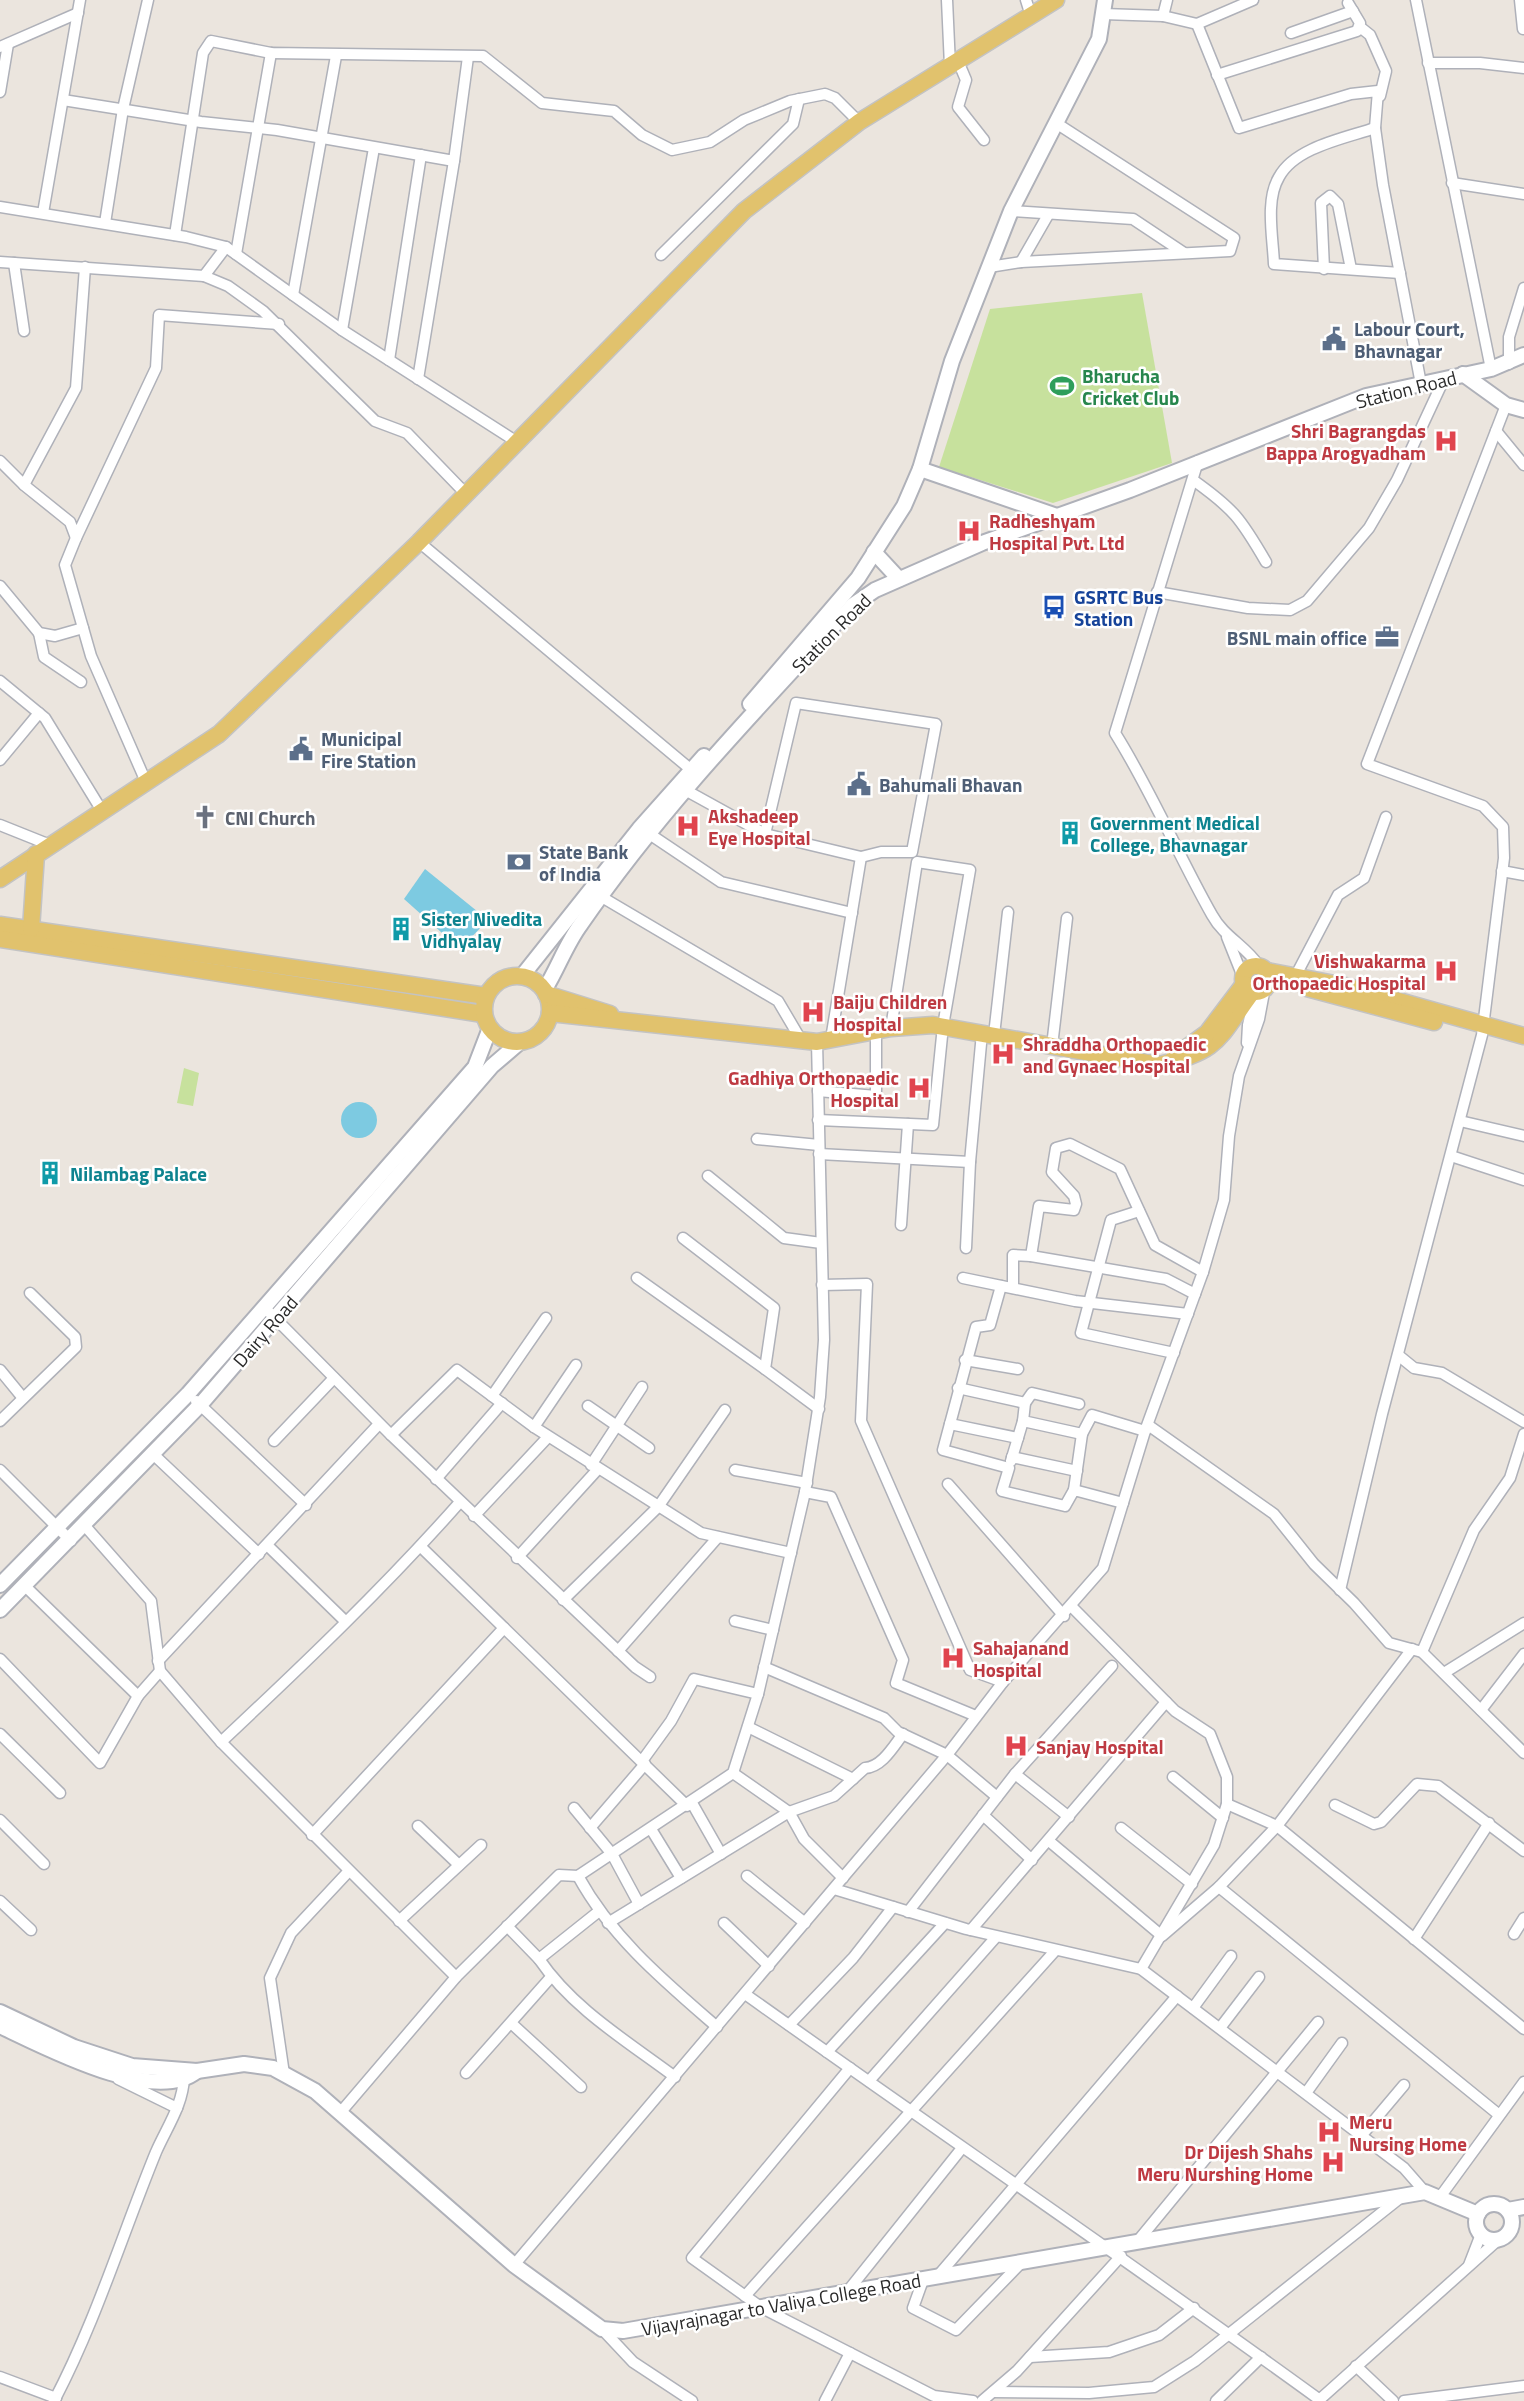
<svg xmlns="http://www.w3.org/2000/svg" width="1524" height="2401" viewBox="0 0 1524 2401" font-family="'Titillium Web',sans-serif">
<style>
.pitch{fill:#c7e19d}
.water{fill:#7dcae1}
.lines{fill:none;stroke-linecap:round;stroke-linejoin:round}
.street-casing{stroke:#afb1b9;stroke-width:13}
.secondary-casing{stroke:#afb1b9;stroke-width:18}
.primary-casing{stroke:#c3c3c3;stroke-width:19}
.street{stroke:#fff;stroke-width:10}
.secondary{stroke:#fff;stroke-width:14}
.primary{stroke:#e1c26d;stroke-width:16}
.labels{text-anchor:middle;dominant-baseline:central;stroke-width:5;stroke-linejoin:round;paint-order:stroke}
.service-label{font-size:19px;font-weight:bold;fill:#4e5e75;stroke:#fff;text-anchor:start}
.leisure-label{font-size:19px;font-weight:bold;fill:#27864d;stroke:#fff;text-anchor:start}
.street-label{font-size:19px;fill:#2a2a2a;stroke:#fff}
.health-label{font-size:19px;font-weight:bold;fill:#be3a42;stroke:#fff;text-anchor:start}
.transit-label{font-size:19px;font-weight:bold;fill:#164399;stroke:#fff;text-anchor:start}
.worship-label{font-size:19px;font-weight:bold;fill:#5b616d;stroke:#fff;text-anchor:start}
.culture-label{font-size:19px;font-weight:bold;fill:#0d838f;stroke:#fff;text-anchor:start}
</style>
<rect width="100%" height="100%" fill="#ebe5de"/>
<g class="pitch">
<polygon points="1142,293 1172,463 1053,503 939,467 990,309"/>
<polygon points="184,1068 199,1073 193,1106 177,1103"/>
</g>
<g class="water">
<polygon points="425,869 488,920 460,949 404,899"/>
<circle cx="359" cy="1120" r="18"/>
</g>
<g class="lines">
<g class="street-casing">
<g id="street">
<polyline points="947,0 950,66"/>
<polyline points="1026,0 1031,16"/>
<polyline points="1416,0 1491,369"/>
<polyline points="1520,0 1523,29"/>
<polyline points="1103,14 1163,16 1197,24 1253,0"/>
<polyline points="1163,16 1167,0"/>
<polyline points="1197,24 1239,128 1351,94 1378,91 1375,128 1383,185 1421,384"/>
<polyline points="1360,27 1370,35 1386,71 1380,96"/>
<polyline points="1291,33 1353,11"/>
<polyline points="0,47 78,13"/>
<polyline points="958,61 966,80 958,107 984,140"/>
<polyline points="1428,63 1480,63 1524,68"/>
<polyline points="1217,75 1357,31 1360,23 1348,3"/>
<polyline points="0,92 8,44"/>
<polyline points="63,100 201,122 277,130 454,161 468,57"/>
<path d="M1375,128C1346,138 1295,147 1279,177C1265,200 1273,238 1274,264L1400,273"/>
<polyline points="1452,183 1524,194"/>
<polyline points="0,207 186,237 226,247 342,330 517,442"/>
<polyline points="1011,211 1133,219 1184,253"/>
<polyline points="43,213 80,0"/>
<polyline points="105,223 123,109 148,0"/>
<polyline points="175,235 203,53 211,41 271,53 483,56 542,103 614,111 642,135 672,150 710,142 744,120 790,101 825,94 835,98 859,122"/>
<polyline points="236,254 271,53"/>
<polyline points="661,255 793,124 799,99"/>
<polyline points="0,262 204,276 226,247"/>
<polyline points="1021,262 1048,215"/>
<polyline points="14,263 24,331"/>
<polyline points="989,267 1021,262 1230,251 1234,238 1056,123"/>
<polyline points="1324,269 1321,203 1330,196 1338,204 1351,269"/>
<polyline points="204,276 228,286 263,311 375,421 407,433 466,494"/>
<polyline points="293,295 336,56"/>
<polyline points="342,330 374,148"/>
<polyline points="389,360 421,155"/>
<polyline points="1509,364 1509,337 1524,288"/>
<polyline points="418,379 454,161"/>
<polyline points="1496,431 1524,465"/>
<polyline points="0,461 24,485 76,388 85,267"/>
<path d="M1198,461L1115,733C1152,792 1178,855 1212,915C1224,937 1246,946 1259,966"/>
<path d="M1193,480C1234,509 1241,519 1266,562"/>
<polyline points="24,485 70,522 76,538 156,368 159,315 279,324"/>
<polyline points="76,538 65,565 91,656 146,782"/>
<polyline points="419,542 695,773"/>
<polyline points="0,586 39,633 55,636 83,628"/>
<polyline points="1157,592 1248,608 1290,610 1307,601 1369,528 1397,480 1444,379"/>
<polyline points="39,633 44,657 81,682"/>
<polyline points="0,681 45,718 102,811"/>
<polyline points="0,760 39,713"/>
<polyline points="687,791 765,834 861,857 881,852 912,852 936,724 796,703 765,834"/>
<polyline points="0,825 50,845"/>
<polyline points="651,835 721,882 852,913"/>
<polyline points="1502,871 1524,875"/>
<polyline points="600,896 778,1001 801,1040"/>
<polyline points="1227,937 1243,977"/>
<polyline points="1295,977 1338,895 1364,878 1386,817"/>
<polyline points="994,1035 1008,912"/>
<polyline points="831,1039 861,857"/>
<polyline points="1247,1043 1248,1025 1256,993"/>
<polyline points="1052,1046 1067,918"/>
<polyline points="818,1091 876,1096 876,1031"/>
<polyline points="818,1120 933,1125 943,1026 970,870 917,862 891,1028"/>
<polyline points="1460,1121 1524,1136"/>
<polyline points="757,1139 819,1145"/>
<polyline points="819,1154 970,1162 982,1033"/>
<polyline points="1451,1156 1524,1180"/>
<polyline points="708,1176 784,1238 821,1243"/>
<polyline points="1139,1211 1111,1220 1081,1333 1174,1353"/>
<polyline points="901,1225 908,1124"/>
<polyline points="683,1238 774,1308 765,1369 819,1409"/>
<polyline points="966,1248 970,1162"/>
<polyline points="637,1278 765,1369"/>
<polyline points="963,1278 1075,1301 1188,1314"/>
<polyline points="822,1285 867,1284 861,1421 970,1670 1003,1682"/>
<polyline points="1001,1286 990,1325 976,1327 943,1450 1009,1468 1002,1491 1065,1506 1074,1490 1123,1503"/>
<polyline points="1013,1288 1013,1255 1031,1256"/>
<polyline points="1195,1294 1166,1279 1031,1256 1039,1206 1074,1210 1076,1204 1074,1196 1052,1172 1056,1148 1070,1144 1120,1169 1155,1245 1203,1272"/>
<polyline points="265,1308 391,1435 635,1667 650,1677"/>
<polyline points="1398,1355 1414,1368 1442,1373 1524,1422"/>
<polyline points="965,1360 1018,1369"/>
<polyline points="0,1370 23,1398"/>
<polyline points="958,1388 1025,1403 1023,1421 1082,1434 1092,1415 1145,1431"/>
<polyline points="492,1396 546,1318"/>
<polyline points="196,1401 306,1505"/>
<polyline points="1025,1403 1032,1393 1079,1404"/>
<polyline points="588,1406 649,1448"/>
<polyline points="0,1421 76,1347 75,1337 30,1293"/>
<polyline points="950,1424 1018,1438"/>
<polyline points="1148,1425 1274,1514 1314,1564 1354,1603 1389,1643 1422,1652 1524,1753"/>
<polyline points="534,1427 576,1365"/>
<polyline points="391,1435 457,1370 534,1427 701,1533 791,1553"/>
<polyline points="274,1441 334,1378"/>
<polyline points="153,1454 259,1554"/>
<polyline points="1012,1457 1077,1471"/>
<polyline points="1011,1461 1023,1421"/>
<polyline points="591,1465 642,1387"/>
<polyline points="0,1470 71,1541"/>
<polyline points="735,1470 807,1483"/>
<polyline points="436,1479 502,1403"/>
<polyline points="948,1484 1064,1616"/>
<polyline points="1074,1490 1082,1434"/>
<polyline points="805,1492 831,1497 903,1660 896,1683 976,1716"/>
<polyline points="474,1516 548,1437"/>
<polyline points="85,1526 151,1601 160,1671 221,1742 456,1977"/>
<polyline points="267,1545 345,1621"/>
<polyline points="421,1547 687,1806"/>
<polyline points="517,1558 598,1469"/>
<polyline points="26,1587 138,1696"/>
<polyline points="1340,1590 1382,1414 1482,1035 1504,858 1503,827 1483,806 1367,764 1506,405"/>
<polyline points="563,1600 658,1507 725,1410"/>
<polyline points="1072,1607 1175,1711 1210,1734 1227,1777 1227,1804 1214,1845 1141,1969"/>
<polyline points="735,1621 773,1630"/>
<polyline points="618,1651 718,1537"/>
<polyline points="1422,1652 1474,1530 1510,1478 1524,1434"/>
<polyline points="0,1659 100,1763 138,1696 160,1671"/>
<polyline points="158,1661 379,1424"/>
<polyline points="764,1667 884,1718 898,1732 947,1755 997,1797"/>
<polyline points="1444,1673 1524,1623"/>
<polyline points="1481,1710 1524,1654"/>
<polyline points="748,1727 853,1779"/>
<polyline points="0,1734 60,1793"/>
<path d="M221,1742C303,1665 385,1587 460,1502"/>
<polyline points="642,1761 671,1721 694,1679 758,1694"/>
<polyline points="733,1773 789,1812 804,1839 843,1878"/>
<polyline points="1015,1774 1069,1817"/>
<polyline points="1173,1777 1223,1818"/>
<polyline points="692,1803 721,1854"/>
<polyline points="1227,1804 1277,1826 1524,2029"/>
<polyline points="1335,1805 1374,1824 1381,1822 1417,1784 1438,1786 1524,1851"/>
<polyline points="574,1808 612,1854 639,1904"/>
<polyline points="983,1815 1032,1860"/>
<polyline points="0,1820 44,1864"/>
<polyline points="418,1826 459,1865"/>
<polyline points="590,1828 645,1764"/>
<polyline points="1121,1828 1192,1884"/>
<polyline points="651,1829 681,1878"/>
<polyline points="312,1835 504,1628"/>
<polyline points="1049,1841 1162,1936 1219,1887 1277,1826 1412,1649"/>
<path d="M578,1876C612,1938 664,1981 717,2027"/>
<polyline points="747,1876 805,1923"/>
<polyline points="1219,1887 1498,2114"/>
<polyline points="834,1889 966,1929 1141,1969 1404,2168 1425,2192"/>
<polyline points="0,1901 31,1930"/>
<polyline points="908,1912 1015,1774 1112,1666"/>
<polyline points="399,1921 481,1845"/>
<path d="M608,1923L789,1812L834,1796L865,1768C882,1767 893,1747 903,1734"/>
<polyline points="724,1923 769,1966"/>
<polyline points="507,1926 539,1959 598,1912"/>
<polyline points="971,1930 1166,1702"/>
<polyline points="1514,1934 1524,1918"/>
<polyline points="1414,1939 1489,1823"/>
<path d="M539,1959C573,2009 627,2041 675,2077"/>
<path d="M745,1994C936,2130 1130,2262 1320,2400"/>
<polyline points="1193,2008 1231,1956"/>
<polyline points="511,2023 581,2087"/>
<polyline points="789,2025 853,1958 893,1907"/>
<polyline points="1220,2028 1259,1977"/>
<polyline points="827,2052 945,1923"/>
<polyline points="850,2068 692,2258 762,2308 934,2396 973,2401"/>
<polyline points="466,2073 551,1977"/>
<polyline points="284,2074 270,1978 291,1933 348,1872"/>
<polyline points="118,2079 177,2108"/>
<polyline points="869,2081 996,1937"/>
<polyline points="1306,2093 1342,2043"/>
<polyline points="340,2113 456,1977 559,1875 578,1876 733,1773 758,1694 805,1492 820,1397 824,1340 817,1042"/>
<polyline points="1361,2136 1404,2085"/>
<polyline points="1440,2197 1524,2082"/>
<polyline points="1137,2242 1318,2022"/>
<polyline points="514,2265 947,1755 1003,1682 1103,1568 1145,1431 1203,1272 1224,1200 1229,1136 1239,1076 1259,1019 1265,987"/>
<polyline points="1469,2265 1481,2234"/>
<polyline points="937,2277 1177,1996"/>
<polyline points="923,2280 913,2308 956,2330 1021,2263"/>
<polyline points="847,2292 962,2148"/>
<polyline points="745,2296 1054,1952"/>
<polyline points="602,2329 633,2362 692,2401"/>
<polyline points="1030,2357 1109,2352 1159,2335 1194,2308"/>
<polyline points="1356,2366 1393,2401"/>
<polyline points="0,2377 56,2398"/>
<polyline points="993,2392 1089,2393 1154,2387 1195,2361 1400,2198"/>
<path d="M54,2401C96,2321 122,2235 156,2152C167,2127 183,2105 184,2077"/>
<polyline points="825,2401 850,2353"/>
<polyline points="982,2401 1017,2371 1121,2256"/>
<polyline points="1216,2401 1261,2357"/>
<polyline points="1318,2401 1498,2240"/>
<polyline points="1404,2401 1524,2386"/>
</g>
</g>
<g class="secondary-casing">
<g id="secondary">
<polyline points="1463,374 1506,405 1524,410"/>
<polyline points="920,469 1057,516"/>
<polyline points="874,552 899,579"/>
<polyline points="750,704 858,578 904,506 920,469 952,361 1011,211 1099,39 1105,0"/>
<polyline points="522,976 639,829 704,756"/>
<path d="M545,989C558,968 566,944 581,924C660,809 758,708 853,605L875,590L982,543L1130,490L1366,396L1491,369L1524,355"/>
<polyline points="0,1585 188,1394 475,1067 490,1028"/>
<polyline points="0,1610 201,1404 492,1066 520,1042"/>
<polyline points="0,2012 74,2047 132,2066 197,2071 244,2064 273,2068 315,2091 514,2265 602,2329 623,2331 1425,2192 1478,2214"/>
<path d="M0,2026C43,2046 154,2106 197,2071"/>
<circle cx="1494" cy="2222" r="18"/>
<polyline points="1508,2210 1524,2207"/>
</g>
</g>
<g class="primary-casing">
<g id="primary">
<polyline points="0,879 219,734 419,542 744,211 859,122 1056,0"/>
<polyline points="0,925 486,996"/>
<polyline points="31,929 36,854"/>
<polyline points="0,939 483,1014"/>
<circle cx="1256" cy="979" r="13"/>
<polyline points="1266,971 1345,986 1524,1036"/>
<circle cx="517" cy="1009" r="33"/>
<polyline points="1307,988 1434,1022"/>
<polyline points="546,994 610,1014"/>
<path d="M550,1013L817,1042L891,1028L933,1025L1159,1065C1221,1051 1218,1038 1253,991"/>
<polyline points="1174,1057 1207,1033 1244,984"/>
</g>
</g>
<use href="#street" class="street"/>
<use href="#secondary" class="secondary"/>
<use href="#primary" class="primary"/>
</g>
<defs>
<g id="civic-bare" transform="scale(1.89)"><path d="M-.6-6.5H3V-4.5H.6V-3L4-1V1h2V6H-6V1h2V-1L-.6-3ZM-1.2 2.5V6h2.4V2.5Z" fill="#5c6f8a" stroke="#fff" stroke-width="2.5" paint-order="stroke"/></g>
<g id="stadium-bare" transform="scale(1.89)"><path d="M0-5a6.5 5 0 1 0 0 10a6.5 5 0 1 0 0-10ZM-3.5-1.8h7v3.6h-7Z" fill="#2e9e5b" stroke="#fff" stroke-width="2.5" paint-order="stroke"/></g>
<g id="hospital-bare" transform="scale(1.89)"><path d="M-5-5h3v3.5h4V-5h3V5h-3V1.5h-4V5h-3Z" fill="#e0444e" stroke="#fff" stroke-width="2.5" paint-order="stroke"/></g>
<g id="bus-bare" transform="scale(1.89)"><path d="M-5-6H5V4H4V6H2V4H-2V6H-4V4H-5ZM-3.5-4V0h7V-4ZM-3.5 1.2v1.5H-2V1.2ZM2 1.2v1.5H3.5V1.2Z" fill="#1a4fb4" stroke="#fff" stroke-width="2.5" paint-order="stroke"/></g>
<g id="office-bare" transform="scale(1.89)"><path d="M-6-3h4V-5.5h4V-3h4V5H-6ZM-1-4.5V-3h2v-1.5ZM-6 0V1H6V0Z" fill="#5c6f8a" stroke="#fff" stroke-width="2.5" paint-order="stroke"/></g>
<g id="church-bare" transform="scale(1.89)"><path d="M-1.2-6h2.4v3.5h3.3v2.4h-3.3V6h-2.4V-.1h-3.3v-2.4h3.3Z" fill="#6b7280" stroke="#fff" stroke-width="2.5" paint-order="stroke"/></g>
<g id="building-bare" transform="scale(1.89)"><path d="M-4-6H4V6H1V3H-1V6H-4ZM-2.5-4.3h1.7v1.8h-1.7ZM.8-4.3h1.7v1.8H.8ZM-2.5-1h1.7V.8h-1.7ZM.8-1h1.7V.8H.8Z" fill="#0f9aa8" stroke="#fff" stroke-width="2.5" paint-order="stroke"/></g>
<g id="bank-bare" transform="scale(1.89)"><path d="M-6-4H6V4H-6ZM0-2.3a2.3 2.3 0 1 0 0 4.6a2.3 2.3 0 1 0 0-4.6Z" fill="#5c6f8a" stroke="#fff" stroke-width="2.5" paint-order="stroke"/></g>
</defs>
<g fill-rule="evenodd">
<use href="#civic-bare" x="1334" y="339"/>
<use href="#stadium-bare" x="1062" y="386"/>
<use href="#hospital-bare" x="1446" y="441"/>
<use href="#hospital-bare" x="969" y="531"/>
<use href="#bus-bare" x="1054" y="607"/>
<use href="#office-bare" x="1387" y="637"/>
<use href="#civic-bare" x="301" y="749"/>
<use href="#civic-bare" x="859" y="784"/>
<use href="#church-bare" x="205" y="817"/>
<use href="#hospital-bare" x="688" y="826"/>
<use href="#building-bare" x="1070" y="833"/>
<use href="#bank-bare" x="519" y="862"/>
<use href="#building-bare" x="401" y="929"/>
<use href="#hospital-bare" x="1446" y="971"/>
<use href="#hospital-bare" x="813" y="1012"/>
<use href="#hospital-bare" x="1003" y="1054"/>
<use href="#hospital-bare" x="919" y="1088"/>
<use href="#building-bare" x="50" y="1173"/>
<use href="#hospital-bare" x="953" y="1658"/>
<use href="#hospital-bare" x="1016" y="1746"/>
<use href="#hospital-bare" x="1329" y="2132"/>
<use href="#hospital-bare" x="1333" y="2162"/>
</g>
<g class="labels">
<g class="service-label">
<text x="1354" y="328">Labour Court,<tspan x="1354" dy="22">Bhavnagar</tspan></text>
<text x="1367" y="637" text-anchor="end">BSNL main office</text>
<text x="321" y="738">Municipal<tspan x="321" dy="22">Fire Station</tspan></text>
<text x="879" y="784">Bahumali Bhavan</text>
<text x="539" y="851">State Bank<tspan x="539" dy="22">of India</tspan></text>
</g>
<g class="leisure-label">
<text x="1082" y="375">Bharucha<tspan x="1082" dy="22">Cricket Club</tspan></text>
</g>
<g class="street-label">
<text transform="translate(1406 389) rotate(-14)">Station Road</text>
<text transform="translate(831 633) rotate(-45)">Station Road</text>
<text transform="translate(265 1331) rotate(-49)">Dairy Road</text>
<text transform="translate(781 2304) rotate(-10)">Vijayrajnagar to Valiya College Road</text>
</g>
<g class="health-label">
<text x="1426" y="430" text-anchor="end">Shri Bagrangdas<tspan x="1426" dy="22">Bappa Arogyadham</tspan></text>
<text x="989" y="520">Radheshyam<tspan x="989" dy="22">Hospital Pvt. Ltd</tspan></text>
<text x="708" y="815">Akshadeep<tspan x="708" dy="22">Eye Hospital</tspan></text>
<text x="1426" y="960" text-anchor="end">Vishwakarma<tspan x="1426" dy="22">Orthopaedic Hospital</tspan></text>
<text x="833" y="1001">Baiju Children<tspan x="833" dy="22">Hospital</tspan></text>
<text x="1023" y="1043">Shraddha Orthopaedic<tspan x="1023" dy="22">and Gynaec Hospital</tspan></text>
<text x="899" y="1077" text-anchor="end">Gadhiya Orthopaedic<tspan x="899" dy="22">Hospital</tspan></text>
<text x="973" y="1647">Sahajanand<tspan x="973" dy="22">Hospital</tspan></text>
<text x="1036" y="1746">Sanjay Hospital</text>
<text x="1349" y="2121">Meru<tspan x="1349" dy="22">Nursing Home</tspan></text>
<text x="1313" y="2151" text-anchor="end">Dr Dijesh Shahs<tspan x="1313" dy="22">Meru Nurshing Home</tspan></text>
</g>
<g class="transit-label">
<text x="1074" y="596">GSRTC Bus<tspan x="1074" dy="22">Station</tspan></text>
</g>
<g class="worship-label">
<text x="225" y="817">CNI Church</text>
</g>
<g class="culture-label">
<text x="1090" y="822">Government Medical<tspan x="1090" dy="22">College, Bhavnagar</tspan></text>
<text x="421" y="918">Sister Nivedita<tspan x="421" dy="22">Vidhyalay</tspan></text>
<text x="70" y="1173">Nilambag Palace</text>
</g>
</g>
</svg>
